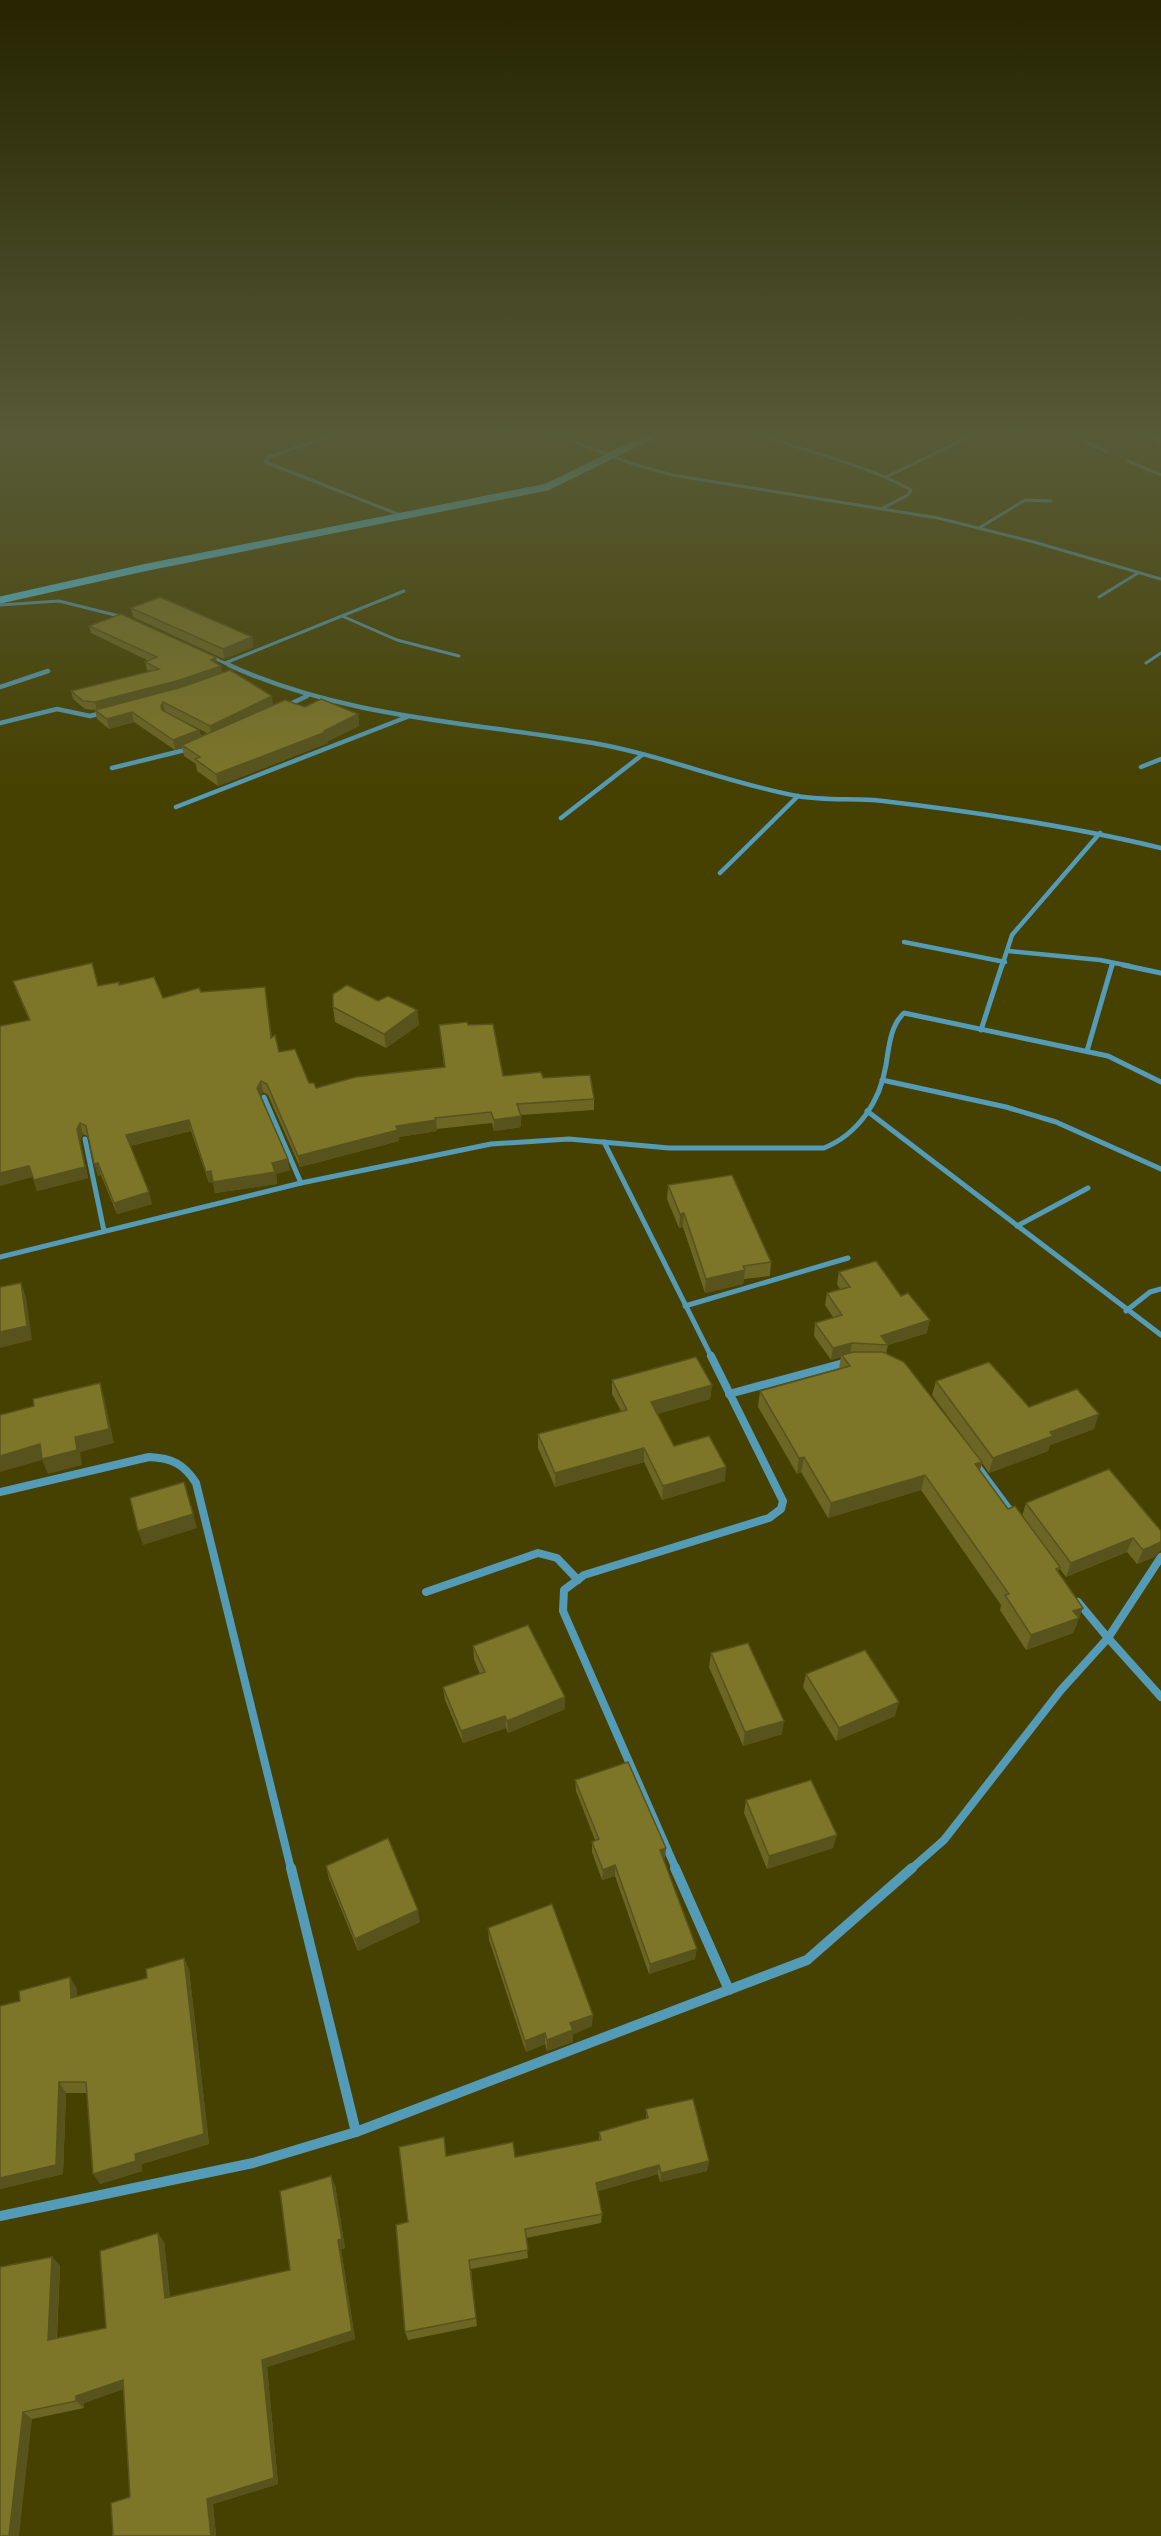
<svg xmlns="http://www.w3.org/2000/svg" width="1161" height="2536" viewBox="0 0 1161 2536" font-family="Roboto,sans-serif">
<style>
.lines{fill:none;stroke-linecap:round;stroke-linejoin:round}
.street-far4{stroke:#539bb6;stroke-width:3}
.street-far3{stroke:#539bb6;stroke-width:4.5}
.street-far2{stroke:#539bb6;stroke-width:5}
.street-far1{stroke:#539bb6;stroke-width:8}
.street{stroke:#539bb6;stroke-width:10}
.secondary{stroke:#51cefa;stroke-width:7}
.wall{fill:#6c6523;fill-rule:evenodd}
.shaded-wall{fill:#58531d}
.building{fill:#7d7629;stroke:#58531d;stroke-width:1.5}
</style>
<rect width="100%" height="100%" fill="#464100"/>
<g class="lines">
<g class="street-far4">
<polyline points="330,436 269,457 265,462 403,516"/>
<polyline points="560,436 630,463 672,475 938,518 1034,542 1161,579"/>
<path d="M765,436C813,454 867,465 911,490L908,495L883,508"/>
<polyline points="1073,436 1107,452"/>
<polyline points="1148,436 1161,442"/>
<polyline points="1128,461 1161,475"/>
<polyline points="888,476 971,436"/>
<polyline points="979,528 1025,500 1051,501"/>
<polyline points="1099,597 1138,573"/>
<polyline points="0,605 59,601 123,617"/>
<polyline points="342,616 397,640 459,656"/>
<polyline points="212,657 233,667"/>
<polyline points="225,663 404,591"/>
<polyline points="1146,663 1161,653"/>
</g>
<g class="street-far3">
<path d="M229,665C344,718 470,722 593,743C662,755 728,783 797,796C825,801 854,798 883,801C976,812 1070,826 1161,848"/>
<polyline points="0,687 48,671"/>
<polyline points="286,706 307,696"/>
<polyline points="0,723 57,709 90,716 102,713"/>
<polyline points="1141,767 1161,759"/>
<polyline points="112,768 189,749"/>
<polyline points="176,807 407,717"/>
<polyline points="561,818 642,755"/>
<polyline points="720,873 798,796"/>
<polyline points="904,942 1005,962"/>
<polyline points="1009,951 1100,960 1130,966"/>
<polyline points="1002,966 1012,935 1100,833"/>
<polyline points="1112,966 1113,963"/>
</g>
<g class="street-far2">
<polyline points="1123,965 1161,973"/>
<polyline points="981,1030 1002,965"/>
<polyline points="1087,1051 1112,965"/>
<polyline points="882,1080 1006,1107 1056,1122 1161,1169"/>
<polyline points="264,1097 301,1183"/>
<polyline points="867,1111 1161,1335"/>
<polyline points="85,1139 104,1231"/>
<polyline points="604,1142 712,1358"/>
<polyline points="1017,1226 1088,1188"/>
<path d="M0,1257L301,1183L491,1144L569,1139L669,1148H824C858,1134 880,1102 886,1065C889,1047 890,1026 904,1013L1108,1056L1161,1082"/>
<polyline points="685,1306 848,1258"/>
<polyline points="1126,1311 1150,1292 1161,1289"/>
</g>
<g class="street-far1">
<polyline points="729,1394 847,1362"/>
<polyline points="976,1465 1013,1515"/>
<path d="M0,1492L149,1457C172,1458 184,1464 196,1483L291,1869"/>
<polyline points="426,1592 538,1553 557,1558 578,1580"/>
<polyline points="1078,1602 1108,1638 1161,1557"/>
<polyline points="676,1869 563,1611 564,1590 584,1575 769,1518 781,1509 783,1501 711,1356"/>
<polyline points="911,1869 944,1840 1061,1690 1108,1638 1161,1697"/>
</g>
<g class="street">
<polyline points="291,1868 356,2132"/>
<polyline points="675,1868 729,1990"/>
<polyline points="0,2216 253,2163 356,2132 807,1960 912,1868"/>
</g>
<polyline class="secondary" points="0,600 143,568 547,487 651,436"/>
</g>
<g class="wall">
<polygon points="131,608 252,637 253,647 224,659 133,617"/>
<path d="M89,626L218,664L222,673L273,705L305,707L358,714L359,726L328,741V743L218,786L197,771L196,764L184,756L182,747L175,750L134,722L109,729L97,719L95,710L85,709L73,699L71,691L150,671L147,670L145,662L149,661L91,633ZM180,719L207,733L201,736L199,730Z"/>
<polygon points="13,981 98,986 119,985 163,998 201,992 265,987 272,1038 279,1052 309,1083 316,1088 444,1067 439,1025 468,1025 503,1076 543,1078 594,1099 594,1110 521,1115 521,1127 494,1131 492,1123 437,1129 437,1131 399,1137 399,1141 300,1167 268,1095 263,1092 261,1096 290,1170 276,1174 277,1184 215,1193 213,1182 209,1183 191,1131 130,1146 152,1204 117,1214 101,1175 98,1176 89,1137 83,1134 80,1140 88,1178 37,1191 33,1177 29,1020 17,992"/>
<polygon points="378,1001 417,1010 419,1025 386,1048 335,1022 333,1007"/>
<polygon points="668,1185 771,1262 770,1276 744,1279 743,1284 705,1293 683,1227 679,1228 667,1199"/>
<polygon points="839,1272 927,1333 888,1345 886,1354 966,1441 932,1395 936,1381 1029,1407 1094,1429 1050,1445 1048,1451 989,1473 982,1463 980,1470 1008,1509 1022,1516 1026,1503 1161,1531 1161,1549 1160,1551 1154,1557 1137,1564 1127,1552 1066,1577 1059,1568 1058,1572 1077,1623 1073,1633 1026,1650 1000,1610 1001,1605 921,1490 828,1518 801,1472 797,1474 758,1407 760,1391 839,1369 841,1357 831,1360 814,1336 815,1323 833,1317 825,1305 827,1293 840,1289 837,1284"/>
<polygon points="612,1380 712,1385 710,1399 657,1414 674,1446 725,1481 662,1500 644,1462 555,1487 538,1448 538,1434 621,1411 612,1394"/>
<polygon points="473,1646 565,1709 508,1733 506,1728 463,1743 445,1700 443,1687 480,1674 474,1659"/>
<polygon points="711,1653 782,1734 743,1746 709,1667"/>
<polygon points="806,1674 895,1716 836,1741 803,1687"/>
<polygon points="575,1780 665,1858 663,1859 695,1959 649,1974 615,1876 602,1880 592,1852 592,1842 595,1840 576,1791"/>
<polygon points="746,1800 833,1848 767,1869 744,1813"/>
<polygon points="326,1866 420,1922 358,1951 329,1879"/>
<polygon points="488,1928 592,2026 573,2034 573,2042 547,2051 545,2044 526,2052 489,1940"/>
<polygon points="184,1958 189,1970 209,2144 142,2164 142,2171 100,2184 87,2093 66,2093 63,2174 0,2189 0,2006 77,1989 77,1996 147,1978"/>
<polygon points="646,2109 707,2171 660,2182 658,2174 598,2191 602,2214 601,2223 526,2238 528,2258 471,2269 477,2326 408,2340 405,2332 408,2222 447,2155 515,2157 599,2140 599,2132 646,2119"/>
<polygon points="335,2185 345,2248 341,2249 355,2339 267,2367 278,2484 213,2504 216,2536 113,2536 130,2497 123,2389 84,2403 84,2408 32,2419 0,2536 52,2257 60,2266 57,2338 106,2328 164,2242 170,2297 290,2270"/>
</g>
<g class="shaded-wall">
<polygon points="252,637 253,647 224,659 223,649"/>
<polygon points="216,657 218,665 211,660"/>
<polygon points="221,666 222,674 182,688 97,710 95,702"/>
<polygon points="272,696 273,706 212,736 210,726"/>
<polygon points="163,702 165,712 163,715 161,706"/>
<polygon points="132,712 134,722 109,729 107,719"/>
<polygon points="358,714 359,726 328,741 328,743 218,786 216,774 324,731"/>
<polygon points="199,730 201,740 182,745 182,747 175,750 173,740"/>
<polygon points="417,1010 419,1025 386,1048 384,1034"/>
<polygon points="261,1081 263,1092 260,1099 257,1088"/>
<polygon points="521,1116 521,1127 494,1131 494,1120"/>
<polygon points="189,1120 191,1131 129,1146 126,1135"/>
<polygon points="436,1120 437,1131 399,1137 399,1141 300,1167 298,1156 396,1126"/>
<polygon points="80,1123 83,1134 80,1140 88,1178 37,1191 34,1180 77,1129"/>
<polygon points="288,1159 290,1170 276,1174 277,1184 215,1193 213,1182 209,1183 206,1172 272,1163"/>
<polygon points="98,1163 101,1175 98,1176 94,1164"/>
<polygon points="29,1166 33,1177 0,1186 0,1173"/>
<polygon points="149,1192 152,1204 117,1214 114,1203"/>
<polygon points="684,1213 683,1227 679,1228 680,1214"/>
<polygon points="745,1270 743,1284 705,1293 706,1279"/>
<polygon points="21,1283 26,1297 32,1340 0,1348 0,1332"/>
<polygon points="930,1320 927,1333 888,1345 881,1336"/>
<polygon points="852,1343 850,1355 842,1355 841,1357 831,1360 833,1348"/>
<polygon points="100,1383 104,1397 114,1443 80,1452 82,1465 48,1474 42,1460 0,1472 0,1456 40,1444 75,1437"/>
<polygon points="712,1385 710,1399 650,1416 651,1402"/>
<polygon points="1099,1414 1094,1429 1050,1445 1048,1451 989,1473 993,1458 1050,1432"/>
<polygon points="644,1448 644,1462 555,1487 555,1473"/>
<polygon points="804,1457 801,1472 797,1474 799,1458"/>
<polygon points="982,1462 978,1477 975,1464"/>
<polygon points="726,1467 725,1481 662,1500 663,1486"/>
<polygon points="925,1475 921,1490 828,1518 831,1503"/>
<polygon points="184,1482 197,1528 143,1545 138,1531"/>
<polygon points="1133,1538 1127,1552 1066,1577 1071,1563"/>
<polygon points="1161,1542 1161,1549 1160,1551 1154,1557 1137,1564 1143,1550"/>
<polygon points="1083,1608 1073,1633 1026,1650 1031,1635 1073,1611"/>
<polygon points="565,1697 565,1709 508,1733 507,1721"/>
<polygon points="899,1702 895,1716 836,1741 839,1728"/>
<polygon points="505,1716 506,1728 463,1743 461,1731"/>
<polygon points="784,1721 782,1734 743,1746 745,1732"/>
<polygon points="837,1835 833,1848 767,1869 769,1856"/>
<polygon points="666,1848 665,1858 659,1860 660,1850"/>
<polygon points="615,1865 615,1876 602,1880 603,1870"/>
<polygon points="418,1910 420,1922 358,1951 355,1939"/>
<polygon points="697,1949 695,1959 649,1974 650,1964"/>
<polygon points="184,1958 189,1970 209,2144 142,2164 142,2171 100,2184 93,2174 135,2154"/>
<polygon points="70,1977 77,1989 78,2009 71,1998"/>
<polygon points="593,2015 592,2026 573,2034 573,2042 547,2051 547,2040 570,2023"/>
<polygon points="545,2033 545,2044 526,2052 525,2041"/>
<polygon points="59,2082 66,2093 63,2174 0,2189 0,2178"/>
<polygon points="709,2161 707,2171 660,2182 661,2173"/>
<polygon points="659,2165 658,2174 596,2192 596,2183"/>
<polygon points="331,2176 335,2185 345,2248 341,2249 355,2339 267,2367 278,2484 213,2504 216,2536 211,2536 207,2499 262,2360 338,2240"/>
<polygon points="158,2233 164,2242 171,2306 165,2298"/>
<polygon points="52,2257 60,2266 56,2348 48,2340"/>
<polygon points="469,2260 471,2269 477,2326 476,2318"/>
<polygon points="123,2380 130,2387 84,2403 84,2408 76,2401 76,2396"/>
<polygon points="23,2412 32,2419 19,2536 9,2536"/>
</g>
<g class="building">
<polygon points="160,597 252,637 223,649 131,608"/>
<polygon points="121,614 216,657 211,660 221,666 180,680 95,702 83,701 71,691 159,669 145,662 157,657 89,626"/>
<polygon points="230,670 272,696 210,726 163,702 161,706 162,710 199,730 173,740 132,712 107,719 95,710 182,687"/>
<polygon points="321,699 358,714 324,731 326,732 216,774 195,759 200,757 182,745 285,700 305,707"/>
<polygon points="92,963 98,986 119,982 119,985 154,977 163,998 199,988 201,992 265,987 271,1038 275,1035 279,1052 295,1049 309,1083 314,1083 316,1088 356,1077 445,1067 439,1025 467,1022 468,1025 493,1024 503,1076 541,1072 543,1078 590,1075 594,1099 517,1104 521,1116 494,1120 491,1112 435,1118 436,1120 396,1126 398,1130 298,1156 267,1084 261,1081 257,1088 288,1159 272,1163 275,1172 213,1182 211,1171 206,1172 189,1120 126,1135 149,1192 114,1203 98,1163 94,1164 86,1126 80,1123 77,1129 85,1167 34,1180 29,1166 0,1173 0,1026 30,1020 13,981"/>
<polygon points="347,985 378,1001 388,996 417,1010 384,1034 333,1007 333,994"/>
<polygon points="732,1175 771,1262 743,1266 745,1270 706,1279 684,1213 680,1214 668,1185"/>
<polygon points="876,1261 901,1296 908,1293 930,1320 881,1336 888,1345 852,1343 833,1348 815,1323 842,1315 827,1293 850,1287 839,1272"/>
<polygon points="21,1283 27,1326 0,1332 0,1287"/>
<polygon points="854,1352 883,1352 904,1362 982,1462 975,1464 1008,1509 1015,1506 1060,1567 1056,1569 1083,1608 1073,1611 1079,1618 1031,1635 1005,1595 1009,1594 925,1475 831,1503 804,1457 799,1458 760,1391 850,1366 842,1355"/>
<polygon points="696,1357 712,1385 651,1402 674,1446 709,1436 726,1467 663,1486 644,1448 555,1473 538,1434 627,1410 612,1380"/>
<polygon points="989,1362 1029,1407 1077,1389 1099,1414 1050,1432 1053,1436 993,1458 936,1381"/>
<polygon points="100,1383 109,1429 75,1437 77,1450 42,1459 40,1444 0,1456 0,1415 34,1406 33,1399"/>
<polygon points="1109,1469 1161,1531 1161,1542 1143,1550 1133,1538 1071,1563 1026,1503"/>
<polygon points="184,1482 193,1514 138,1531 130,1498"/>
<polygon points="528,1625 565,1697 507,1721 505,1716 461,1731 443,1687 485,1672 473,1646"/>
<polygon points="748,1643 784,1721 745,1732 711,1653"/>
<polygon points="865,1650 899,1702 839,1728 806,1674"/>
<polygon points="628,1762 666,1848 660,1850 697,1949 650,1964 615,1865 603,1870 592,1842 599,1839 575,1780"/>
<polygon points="811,1780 837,1835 769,1856 746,1800"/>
<polygon points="388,1838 418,1910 355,1939 326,1866"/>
<polygon points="552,1904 593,2015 570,2023 573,2030 547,2040 545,2033 525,2041 488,1928"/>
<polygon points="184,1958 204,2134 135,2154 136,2161 93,2174 86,2082 59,2082 56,2165 0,2178 0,2006 20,2001 19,1991 70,1977 71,1998 147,1978 146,1969"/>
<polygon points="693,2099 709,2161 661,2173 659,2165 596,2183 602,2214 525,2229 528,2250 469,2260 476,2318 405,2332 396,2225 408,2222 399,2147 444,2137 446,2156 513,2142 515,2157 601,2140 599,2132 648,2118 646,2109"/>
<polygon points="331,2176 342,2239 338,2240 352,2331 262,2360 274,2478 207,2499 211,2536 113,2536 111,2503 130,2497 123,2380 76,2396 76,2401 23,2412 9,2536 0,2536 0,2267 52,2257 48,2340 106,2328 100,2251 158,2233 165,2298 290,2270 280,2191"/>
</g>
<linearGradient id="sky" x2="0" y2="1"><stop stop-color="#262400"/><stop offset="0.55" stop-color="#575a37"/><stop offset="1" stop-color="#575a37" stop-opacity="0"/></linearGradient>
<rect width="1161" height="791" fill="url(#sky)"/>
</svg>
